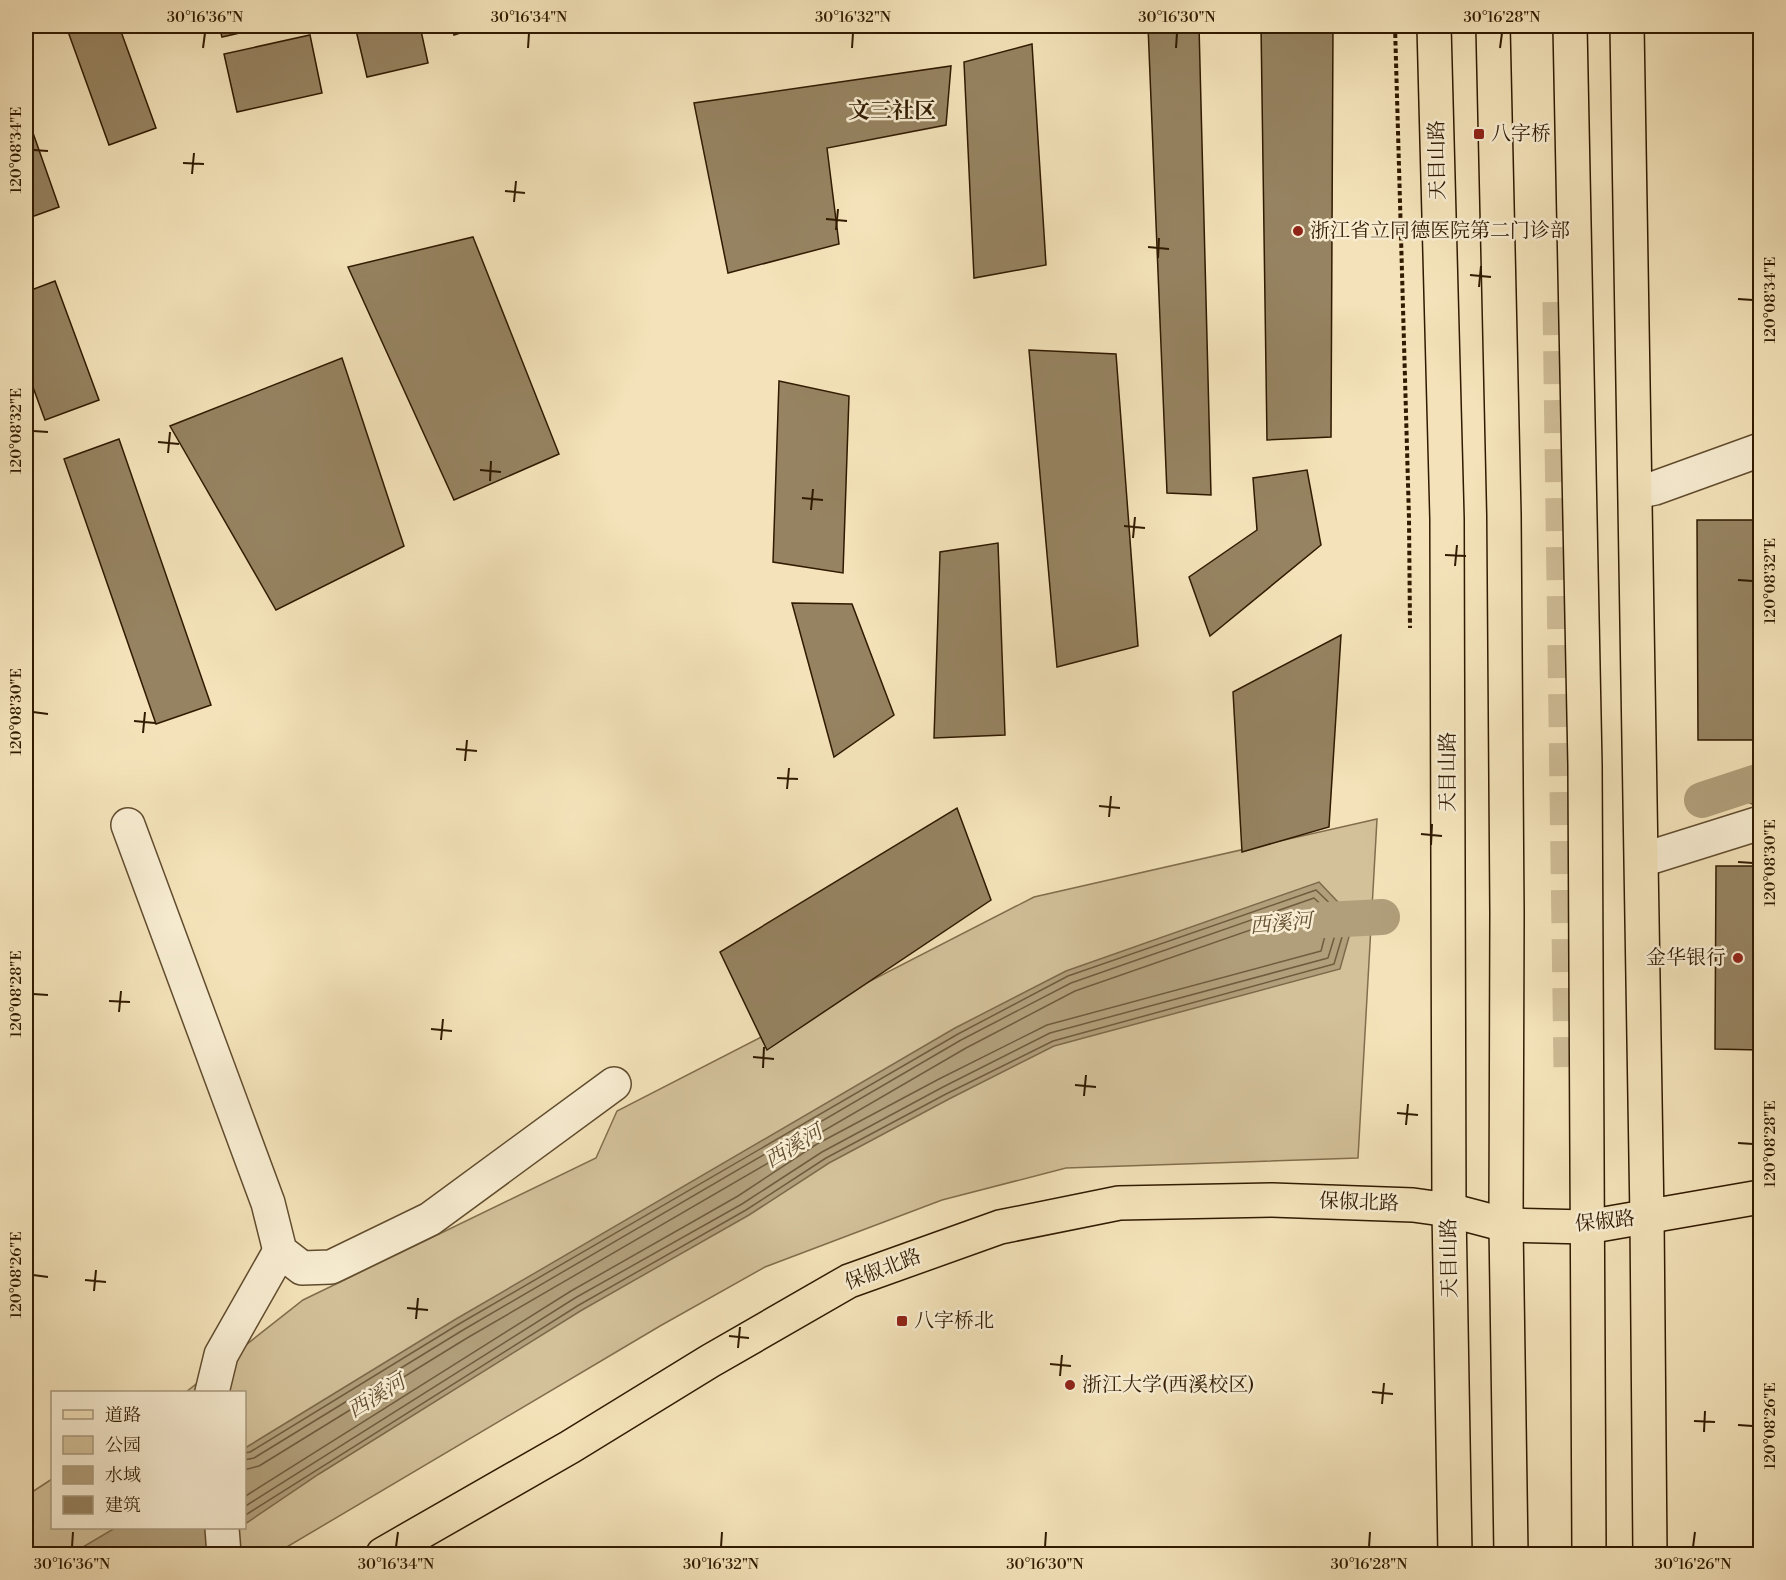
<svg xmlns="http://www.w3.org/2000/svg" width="1786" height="1580" viewBox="0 0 1786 1580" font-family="'Libre Bodoni','Noto Serif SC',serif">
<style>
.green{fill:#d3c19a;stroke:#826e4d;stroke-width:1.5}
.water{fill:#b19f7b;stroke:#7d6a4a;stroke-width:1.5}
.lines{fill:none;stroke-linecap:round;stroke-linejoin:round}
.shore{stroke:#705c3e;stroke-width:1.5}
.canal{stroke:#b19f7b;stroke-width:36}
.building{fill:#968361;stroke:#301a00;stroke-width:1.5}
.highway-tunnel{stroke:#cdbb95;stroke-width:33;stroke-dasharray:33 16;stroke-linecap:butt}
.minor-casing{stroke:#614c2e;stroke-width:36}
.major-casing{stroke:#301a00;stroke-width:36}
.path{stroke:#301a00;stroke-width:4;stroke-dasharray:4.5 3;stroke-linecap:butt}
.minor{stroke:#f8edd2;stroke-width:33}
.major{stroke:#f4e3ba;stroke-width:33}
.ticks{fill:none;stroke:#301a00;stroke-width:2}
.poi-dot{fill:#8f2418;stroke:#f8edd2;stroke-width:2}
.labels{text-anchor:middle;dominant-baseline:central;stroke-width:5;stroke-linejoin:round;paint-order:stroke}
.poi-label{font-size:20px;fill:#301a00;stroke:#f8edd2;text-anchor:start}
.street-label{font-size:20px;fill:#301a00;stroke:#f8edd2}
.water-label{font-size:21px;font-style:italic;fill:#644f31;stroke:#f8edd2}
.quarter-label{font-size:22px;font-weight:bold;fill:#301a00;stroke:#f8edd2}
.neatline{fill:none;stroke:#301a00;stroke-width:2}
.ticks-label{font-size:15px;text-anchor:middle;fill:#301a00}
</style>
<rect width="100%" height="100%" fill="#f4e3ba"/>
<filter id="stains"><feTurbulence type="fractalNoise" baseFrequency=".00333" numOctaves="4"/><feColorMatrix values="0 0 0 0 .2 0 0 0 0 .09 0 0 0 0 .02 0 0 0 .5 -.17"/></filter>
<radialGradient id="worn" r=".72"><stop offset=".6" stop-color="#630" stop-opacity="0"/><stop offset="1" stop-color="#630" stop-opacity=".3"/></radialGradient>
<polygon class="green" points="1377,819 1358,1158 1066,1168 942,1200 765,1267 660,1326 275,1554 26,1554 26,1496 52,1479 52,1528 244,1528 244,1392 186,1392 303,1300 596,1158 617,1111 1034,897"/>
<g class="water">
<polygon points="1760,766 1760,808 1728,792 1753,769"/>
<polygon points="1319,882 1354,919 1340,969 1054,1046 949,1099 829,1163 749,1215 582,1310 319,1474 245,1524 245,1448 456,1319 955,1028 1066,971"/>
<polygon points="115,1528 238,1528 197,1554 71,1554"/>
</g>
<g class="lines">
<g class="shore">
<polyline points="244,1453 250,1452 459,1324 958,1034 1068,976 1316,890 1347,920 1334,964 1053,1041 946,1094 826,1158 746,1210 579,1305 244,1516"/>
<polyline points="244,1460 254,1458 463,1330 961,1040 1071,983 1314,898 1339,922 1328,958 1050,1033 943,1087 822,1152 742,1204 575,1298 244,1507"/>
<polyline points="244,1470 259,1466 467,1338 966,1048 1075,991 1311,909 1328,924 1321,951 1047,1025 939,1079 817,1144 738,1196 571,1291 244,1497"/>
</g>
<g class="canal">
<polyline points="1702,800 1760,781"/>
<polyline points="1307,921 1382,917"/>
</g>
</g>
<g class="building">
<polygon points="66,26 119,26 156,128 109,145"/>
<polygon points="219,26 270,26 222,37"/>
<polygon points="355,26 420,26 428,63 367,77"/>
<polygon points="452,26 482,26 454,35"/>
<polygon points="1148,26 1199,26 1211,495 1167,493"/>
<polygon points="1261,26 1333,26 1331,437 1267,440"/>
<polygon points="310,35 322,93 237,112 224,54"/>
<polygon points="1032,44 1046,265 974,278 964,62"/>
<polygon points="951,66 946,125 827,148 839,244 728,273 694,103"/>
<polygon points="26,113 59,207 26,219"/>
<polygon points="473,237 559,454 454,500 348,267"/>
<polygon points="55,281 99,400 45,420 26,368 26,292"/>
<polygon points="1029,350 1116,354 1138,646 1057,667"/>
<polygon points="342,358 404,546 276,610 170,426"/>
<polygon points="779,381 849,396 843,573 773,562"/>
<polygon points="119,439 211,705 156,724 64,459"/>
<polygon points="1307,470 1321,545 1210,636 1189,577 1257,530 1253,478"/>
<polygon points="1697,520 1760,520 1760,740 1698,740"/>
<polygon points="998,543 1005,735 934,738 940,552"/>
<polygon points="792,603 852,604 894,715 834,757"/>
<polygon points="1341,635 1329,827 1242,852 1233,692"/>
<polygon points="957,808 991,900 767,1050 720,952"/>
<polygon points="1716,866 1760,866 1760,1050 1715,1049"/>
</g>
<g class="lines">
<polyline class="highway-tunnel" points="1559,302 1570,1067"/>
<g class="minor-casing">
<g id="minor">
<polyline points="1636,492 1655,488 1760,450"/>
<polyline points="128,825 268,1203 280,1251 302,1268 331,1267 430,1219 614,1084"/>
<polyline points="1642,860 1760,823"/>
<polyline points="212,1392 221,1355 280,1251"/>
<polyline points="222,1528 224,1554"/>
</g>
</g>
<g class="major-casing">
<g id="major">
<polyline points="1434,26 1447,519 1449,1210 1455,1554"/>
<polyline points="1493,26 1504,515 1507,912 1506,1225 1511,1554"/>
<polyline points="1570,26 1585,765 1589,1554"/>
<polyline points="1627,26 1647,1218 1650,1554"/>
<polyline points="383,1554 570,1447 710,1361 849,1281 1000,1227 1119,1203 1272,1200 1413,1205 1449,1210 1506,1225 1587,1227 1760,1197"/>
</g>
</g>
<polyline class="path" points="1395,26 1409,519 1410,628"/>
<use href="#minor" class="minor"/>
<use href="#major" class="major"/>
</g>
<path class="ticks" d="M203,48L205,33M528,48L529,33M852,48L853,33M1176,48L1177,33M1500,48L1502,33M33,150L48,151M183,163L204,164M192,174L194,153M505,191L525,193M514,202L516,181M826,219L847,221M836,230L838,209M1148,247L1169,249M1158,258L1159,238M1470,275L1491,277M1479,287L1481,266M1738,299L1753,300M33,431L48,432M158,442L179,444M168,453L170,432M480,470L501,472M490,481L491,461M802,498L823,500M811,510L813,489M1124,526L1145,528M1133,538L1135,517M1445,555L1466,556M1455,566L1457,545M1738,580L1753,581M33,712L48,714M134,721L155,723M143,733L145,712M456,749L477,751M465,761L467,740M777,778L798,779M787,789L789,768M1099,806L1120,808M1109,817L1111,796M1421,834L1442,836M1431,845L1432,824M1738,862L1753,863M33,994L48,995M109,1001L130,1002M119,1012L121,991M431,1029L452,1031M441,1040L443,1019M753,1057L774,1059M763,1068L764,1047M1075,1085L1096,1087M1084,1096L1086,1075M1397,1113L1418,1115M1406,1125L1408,1104M1738,1143L1753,1144M33,1275L48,1277M85,1280L106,1282M94,1291L96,1270M407,1308L428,1310M416,1319L418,1298M729,1336L749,1338M738,1348L740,1327M1050,1364L1071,1366M1060,1376L1062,1355M1372,1392L1393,1394M1382,1404L1384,1383M1694,1421L1715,1422M1738,1425L1753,1426M1704,1432L1705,1411M72,1547L73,1532M396,1547L398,1532M721,1547L722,1532M1045,1547L1046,1532M1369,1547L1370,1532M1693,1547L1695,1532"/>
<g class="poi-dot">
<rect x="1473" y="128" width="12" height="12" rx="3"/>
<circle cx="1298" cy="231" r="6"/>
<circle cx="1738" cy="958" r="6"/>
<rect x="896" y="1315" width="12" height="12" rx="3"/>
<circle cx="1070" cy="1385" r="6"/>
</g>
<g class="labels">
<g class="poi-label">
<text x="1491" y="134">八字桥</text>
<text x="1310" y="231">浙江省立同德医院第二门诊部</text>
<text x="1726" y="958" text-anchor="end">金华银行</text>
<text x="914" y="1321">八字桥北</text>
<text x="1082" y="1385">浙江大学(西溪校区)</text>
</g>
<g class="street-label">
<text transform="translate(1438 160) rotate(-91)">天目山路</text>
<text transform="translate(1448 772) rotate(-90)">天目山路</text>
<text transform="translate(1359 1203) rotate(2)">保俶北路</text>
<text transform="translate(1605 1222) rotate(-6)">保俶路</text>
<text transform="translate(1450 1258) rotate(-91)">天目山路</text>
<text transform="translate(883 1270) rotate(-21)">保俶北路</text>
</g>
<g class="water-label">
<text transform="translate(1281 924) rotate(-5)">西溪河</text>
<text transform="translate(794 1147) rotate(-31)">西溪河</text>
<text transform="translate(377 1397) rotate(-31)">西溪河</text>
</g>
<g class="quarter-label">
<text x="892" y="111">文三社区</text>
</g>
</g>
<rect width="1786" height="1580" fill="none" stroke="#f4e3ba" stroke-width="66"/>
<rect x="51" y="1391" width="195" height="138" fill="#f8edd2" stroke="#a8997e" stroke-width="1.5"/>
<rect x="63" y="1410" width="30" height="9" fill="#f4e3ba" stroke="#a8997e" stroke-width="1.5"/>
<text x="105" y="1421" font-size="18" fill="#301a00">道路</text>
<rect x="63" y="1436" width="30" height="18" fill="#d3c19a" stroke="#a8997e" stroke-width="1.5"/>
<text x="105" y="1451" font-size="18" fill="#301a00">公园</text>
<rect x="63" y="1466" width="30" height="18" fill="#b19f7b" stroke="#a8997e" stroke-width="1.5"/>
<text x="105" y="1481" font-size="18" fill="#301a00">水域</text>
<rect x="63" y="1496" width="30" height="18" fill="#968361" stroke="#a8997e" stroke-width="1.5"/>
<text x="105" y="1511" font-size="18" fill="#301a00">建筑</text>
<rect x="33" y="33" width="1720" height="1514" class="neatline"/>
<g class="ticks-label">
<text x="205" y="22">30°16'36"N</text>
<text x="529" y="22">30°16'34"N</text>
<text x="853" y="22">30°16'32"N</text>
<text x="1177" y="22">30°16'30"N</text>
<text x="1502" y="22">30°16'28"N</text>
<text transform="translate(16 150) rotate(-90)" y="5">120°08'34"E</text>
<text transform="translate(1770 300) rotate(-90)" y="5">120°08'34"E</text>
<text transform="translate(16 431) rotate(-90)" y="5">120°08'32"E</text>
<text transform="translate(1770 581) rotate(-90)" y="5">120°08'32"E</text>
<text transform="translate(16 712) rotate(-90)" y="5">120°08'30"E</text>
<text transform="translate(1770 863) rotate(-90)" y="5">120°08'30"E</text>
<text transform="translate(16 994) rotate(-90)" y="5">120°08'28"E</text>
<text transform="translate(1770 1144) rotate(-90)" y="5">120°08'28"E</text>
<text transform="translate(16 1275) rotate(-90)" y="5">120°08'26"E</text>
<text transform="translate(1770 1426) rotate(-90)" y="5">120°08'26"E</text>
<text x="72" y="1569">30°16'36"N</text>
<text x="396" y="1569">30°16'34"N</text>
<text x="721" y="1569">30°16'32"N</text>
<text x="1045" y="1569">30°16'30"N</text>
<text x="1369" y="1569">30°16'28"N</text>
<text x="1693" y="1569">30°16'26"N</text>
</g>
<rect width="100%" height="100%" filter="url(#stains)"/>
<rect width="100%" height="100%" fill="url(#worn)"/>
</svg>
